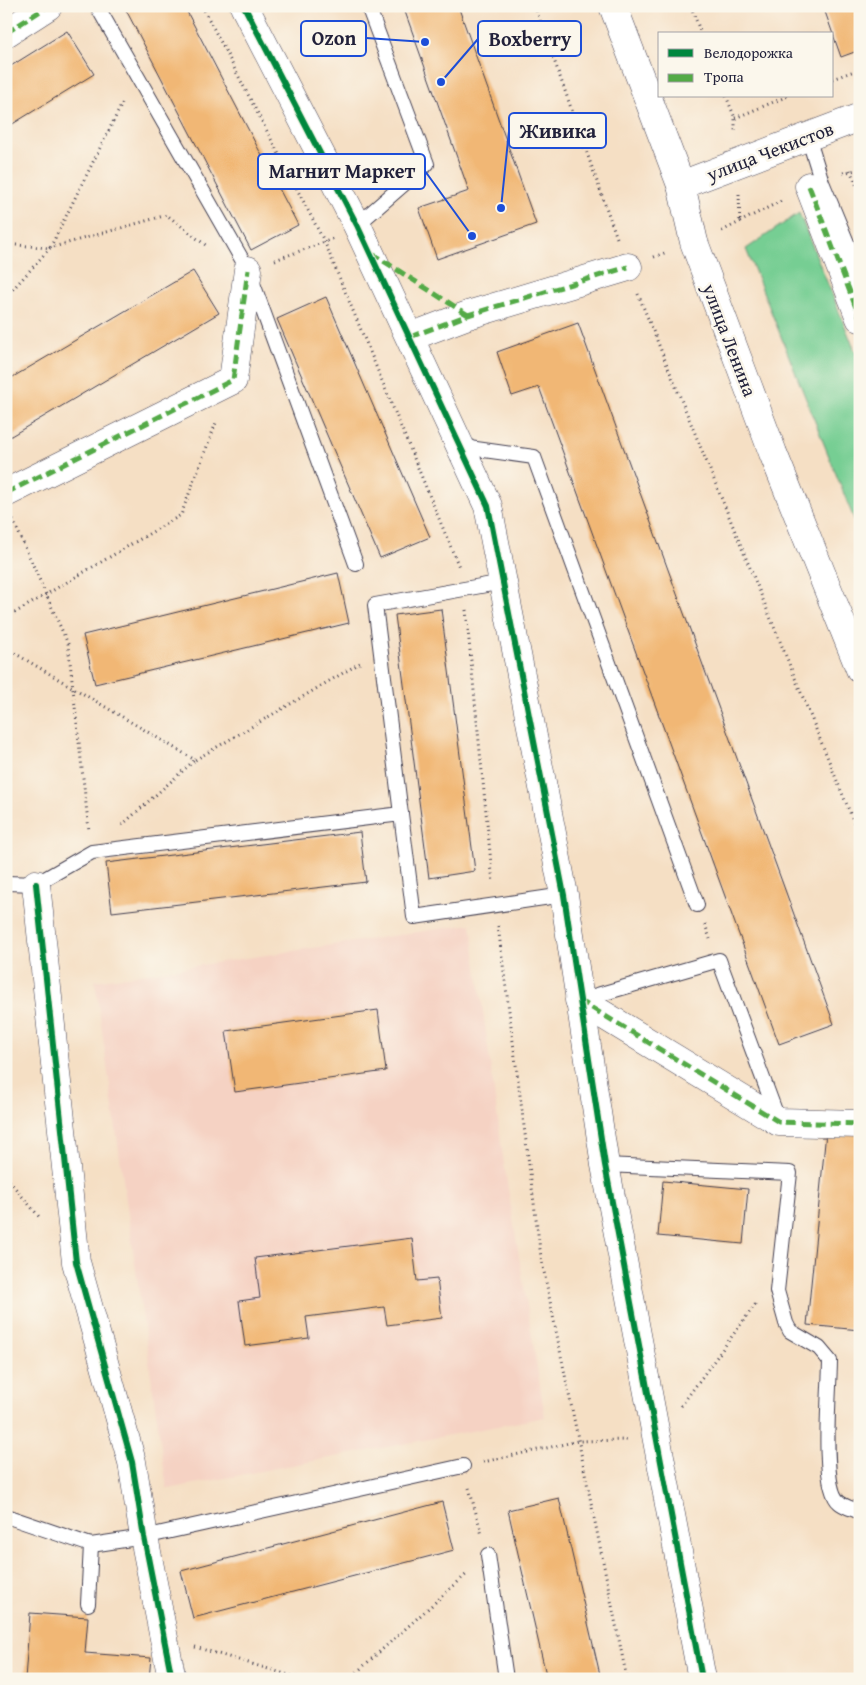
<svg xmlns="http://www.w3.org/2000/svg" width="866" height="1685" viewBox="0 0 866 1685" font-family="'Gentium Book Plus',serif">
<style>
.built{fill:#f5d2c3}
.green{fill:#76ce93;stroke:#4c7867}
.building{fill:#f1b775}
.lines{fill:none;stroke-linecap:round;stroke-linejoin:round}
.lane-casing{stroke:#423e50;stroke-width:16}
.street-casing{stroke:#423e50;stroke-width:29}
.secondary-casing{stroke:#423e50;stroke-width:29}
.primary-casing{stroke:#423e50;stroke-width:29}
.path{stroke:#423e50;stroke-width:3;stroke-dasharray:1 4;stroke-linecap:butt}
.lane{stroke:#fff;stroke-width:14}
.street{stroke:#fff;stroke-width:28}
.secondary{stroke:#fff;stroke-width:28}
.primary{stroke:#fff;stroke-width:28}
.quiet{stroke:#53aa46;stroke-width:5;stroke-dasharray:10 5;stroke-linecap:butt}
.cycleway-casing{stroke:#fbf7ec;stroke-width:9}
.cycleway{stroke:#00873e;stroke-width:6}
.labels{text-anchor:middle;dominant-baseline:central;stroke-width:5;stroke-linejoin:round;paint-order:stroke}
.street-label{font-size:19px;fill:#22223b;stroke:#fbf7ec}
.leader{fill:none;stroke:#1d4ed8;stroke-width:2}
.callout-dot{fill:#1d4ed8;stroke:#fbf7ec;stroke-width:2}
.callout{fill:#fbf7ec;stroke:#1d4ed8;stroke-width:2}
.callout-label{font-size:20px;text-anchor:middle;font-weight:bold;fill:#22223b}
</style>
<rect width="100%" height="100%" fill="#fbf7ec"/>
<filter id="ink" filterUnits="userSpaceOnUse"><feTurbulence type="fractalNoise" baseFrequency=".02" numOctaves="2"/><feDisplacementMap in="SourceGraphic" scale="10" xChannelSelector="R" yChannelSelector="G"/><feConvolveMatrix kernelMatrix="1 2 1 2 8 2 1 2 1" color-interpolation-filters="sRGB"/></filter>
<filter id="wash" filterUnits="userSpaceOnUse"><feTurbulence type="fractalNoise" baseFrequency=".0096" numOctaves="4" result="noise"/><feDisplacementMap in="SourceGraphic" scale="20" xChannelSelector="R" yChannelSelector="G"/><feGaussianBlur stdDeviation="1.12" result="paint"/><feColorMatrix in="noise" values="0 0 0 0 0 0 0 0 0 0 0 0 0 0 0 0 0 1.4 0 .05"/><feComposite in="paint" operator="in"/></filter>
<g filter="url(#wash)">
<rect width="100%" height="100%" fill="#f5dfc4"/>
<polygon class="built" points="471,924 504,1164 545,1417 167,1489 95,981"/>
<polygon class="green" points="799,213 860,363 860,534 746,249"/>
<g id="blocks">
<g class="building">
<polygon points="134,6 184,6 298,225 251,250 126,10"/>
<polygon points="403,6 458,6 536,224 437,259 419,208 469,191"/>
<polygon points="823,6 860,6 860,50 841,57"/>
<polygon points="67,31 94,74 6,128 6,69"/>
<polygon points="193,271 219,313 6,439 6,381"/>
<polygon points="326,297 430,537 380,558 277,319"/>
<polygon points="578,323 834,1024 779,1044 539,387 512,396 497,352"/>
<polygon points="338,573 349,623 95,684 83,635"/>
<polygon points="441,609 475,871 429,878 395,615"/>
<polygon points="360,832 366,882 112,912 106,863"/>
<polygon points="378,1010 386,1071 235,1092 226,1031"/>
<polygon points="826,1132 860,1135 860,1330 807,1325"/>
<polygon points="663,1181 748,1189 743,1244 658,1236"/>
<polygon points="412,1238 417,1281 437,1279 442,1318 387,1325 384,1307 306,1317 309,1338 245,1346 239,1301 260,1298 255,1258"/>
<polygon points="559,1498 601,1679 547,1679 508,1510"/>
<polygon points="442,1502 454,1550 193,1618 181,1571"/>
<polygon points="30,1613 88,1617 85,1653 151,1658 149,1679 25,1679"/>
</g>
</g>
</g>
<g filter="url(#ink)">
<use href="#blocks" fill-opacity="0" stroke="#423e50" stroke-width="1"/>
<g class="lines">
<g class="lane-casing">
<g id="lane">
<polyline points="97,6 248,270 356,564"/>
<polyline points="808,137 822,182 860,274"/>
<polyline points="357,225 427,164 368,6"/>
<polyline points="462,447 534,457 697,905"/>
<polyline points="401,814 375,605 503,582"/>
<polyline points="6,883 36,884 92,852 401,814 414,917 564,895"/>
<polyline points="580,1000 719,960 778,1119"/>
<path d="M605,1165L790,1173L777,1291L786,1323L790,1331L819,1348L830,1361C830,1387 820,1487 839,1502C844,1507 854,1509 860,1512"/>
<polyline points="6,1516 91,1545 144,1537 463,1466"/>
<polyline points="488,1555 506,1679"/>
<polyline points="88,1604 91,1545"/>
</g>
</g>
<g class="street-casing">
<g id="street">
<polyline points="244,6 357,225 488,506 564,895 605,1165 702,1679"/>
<polyline points="6,33 48,6"/>
<polyline points="809,186 860,318"/>
<polyline points="410,337 468,315 628,267"/>
<polyline points="6,493 233,380 248,270"/>
<polyline points="36,884 76,1262 132,1462 144,1537 172,1679"/>
<polyline points="579,1000 779,1122 860,1124"/>
</g>
</g>
<g class="secondary-casing">
<polyline id="secondary" points="681,185 860,117"/>
</g>
<g class="primary-casing">
<polyline id="primary" points="613,6 681,185 694,242 773,453 860,669"/>
</g>
<g class="path">
<polyline points="202,6 325,243 459,567"/>
<polyline points="535,6 618,241"/>
<polyline points="691,6 701,34"/>
<polyline points="832,79 860,69"/>
<polyline points="726,96 735,118 735,133"/>
<polyline points="735,118 788,96"/>
<polyline points="850,170 860,193"/>
<polyline points="843,173 860,169"/>
<polyline points="739,194 740,224"/>
<polyline points="722,231 783,200"/>
<polyline points="6,244 50,248 124,100"/>
<polyline points="654,257 667,252"/>
<polyline points="275,260 333,239"/>
<polyline points="638,294 860,837"/>
<polyline points="6,297 50,248 167,215 208,247"/>
<polyline points="13,520 68,644 89,831"/>
<polyline points="466,610 493,883"/>
<polyline points="6,618 181,515 217,420"/>
<polyline points="6,648 195,760 360,663"/>
<polyline points="122,825 195,760"/>
<polyline points="705,924 710,939"/>
<polyline points="498,926 541,1257 627,1679"/>
<polyline points="6,1177 41,1219"/>
<polyline points="681,1406 757,1302"/>
<polyline points="483,1462 578,1441 627,1440"/>
<polyline points="469,1488 482,1535"/>
<polyline points="195,1647 302,1679"/>
<polyline points="349,1679 468,1573"/>
</g>
<use href="#lane" class="lane"/>
<use href="#street" class="street"/>
<use href="#secondary" class="secondary"/>
<use href="#primary" class="primary"/>
<g class="quiet">
<polyline points="6,33 48,6"/>
<polyline points="809,186 860,318"/>
<polyline points="371,253 468,315"/>
<polyline points="410,337 468,315 628,267"/>
<polyline points="6,493 233,380 248,270"/>
<polyline points="579,1000 779,1122 860,1124"/>
</g>
<g class="cycleway-casing">
<g id="cycleway">
<polyline points="244,6 357,225 488,506 564,895 605,1165 702,1679"/>
<polyline points="36,884 76,1262 132,1462 144,1537 172,1679"/>
</g>
</g>
<use href="#cycleway" class="cycleway"/>
</g>
</g>
<g class="labels">
<g class="street-label">
<text transform="translate(770 151) rotate(-21)">улица Чекистов</text>
<text transform="translate(730 340) rotate(69)">улица Ленина</text>
</g>
</g>
<path class="leader" d="M425 42L366 38M441 82L478 39M501 208L509 131M472 236L425 171"/>
<g class="callout-dot">
<circle cx="425" cy="42" r="5"/>
<circle cx="441" cy="82" r="5"/>
<circle cx="501" cy="208" r="5"/>
<circle cx="472" cy="236" r="5"/>
</g>
<g class="callout">
<rect x="301" y="21" width="65" height="35" rx="5"/>
<rect x="478" y="21" width="103" height="35" rx="5"/>
<rect x="509" y="113" width="97" height="35" rx="5"/>
<rect x="258" y="154" width="167" height="35" rx="5"/>
</g>
<g class="callout-label">
<text x="334" y="45">Ozon</text>
<text x="530" y="46">Boxberry</text>
<text x="558" y="138">Живика</text>
<text x="342" y="178">Магнит Маркет</text>
</g>
<rect width="866" height="1685" fill="none" stroke="#fbf7ec" stroke-width="25"/>
<rect x="658" y="32" width="175" height="65" fill="#fbf7ec" stroke="#a4a2a5"/>
<rect x="668" y="49" width="25" height="8" fill="#00873e" stroke="#a4a2a5"/>
<text x="704" y="58" font-size="15" fill="#22223b">Велодорожка</text>
<rect x="668" y="74" width="25" height="8" fill="#53aa46" stroke="#a4a2a5"/>
<text x="704" y="82" font-size="15" fill="#22223b">Тропа</text>
</svg>
